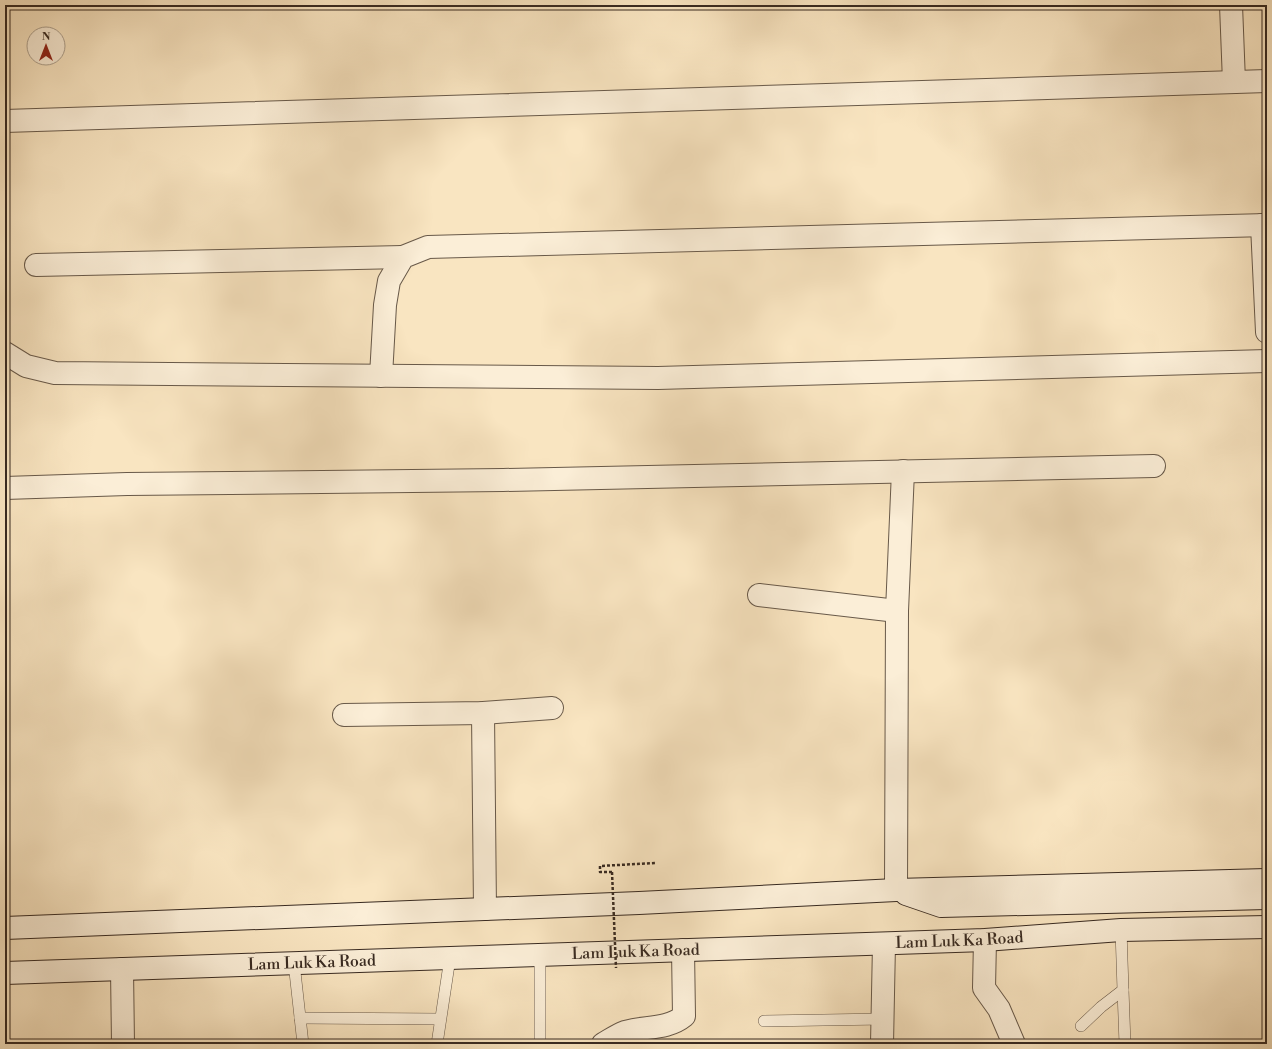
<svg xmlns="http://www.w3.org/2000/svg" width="1272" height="1049" viewBox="0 0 1272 1049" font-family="'Libre Bodoni',serif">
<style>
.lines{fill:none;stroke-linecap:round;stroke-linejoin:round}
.service-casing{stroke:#685949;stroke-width:12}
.minor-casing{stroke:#685949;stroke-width:24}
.secondary-casing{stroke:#382a21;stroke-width:24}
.path{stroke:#382a21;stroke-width:2.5;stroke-dasharray:3 2;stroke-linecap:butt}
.service{stroke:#fbeed7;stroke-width:11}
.minor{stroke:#fbeed7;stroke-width:22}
.secondary{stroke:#fbeed7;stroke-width:22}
.path-bridge{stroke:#382a21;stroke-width:2.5;stroke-dasharray:3 2;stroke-linecap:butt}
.labels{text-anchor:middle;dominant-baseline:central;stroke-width:3;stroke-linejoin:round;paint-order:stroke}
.street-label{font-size:16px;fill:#382a21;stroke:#fbeed7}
</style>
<rect width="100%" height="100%" fill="#f9e5c1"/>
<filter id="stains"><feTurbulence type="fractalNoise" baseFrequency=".005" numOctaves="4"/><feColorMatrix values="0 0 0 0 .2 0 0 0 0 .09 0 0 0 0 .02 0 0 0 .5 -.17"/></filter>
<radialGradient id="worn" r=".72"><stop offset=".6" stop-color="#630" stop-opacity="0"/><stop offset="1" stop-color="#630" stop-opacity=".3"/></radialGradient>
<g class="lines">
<g class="service-casing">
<g id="service">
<polyline points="540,955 540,1044"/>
<polyline points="294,963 303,1044"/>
<polyline points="1123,990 1125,1044"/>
<polyline points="300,1018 440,1019"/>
<polyline points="764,1021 883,1019"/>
<polyline points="1081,1026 1101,1007 1123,990 1121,930"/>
<polyline points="437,1044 450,958"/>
</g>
</g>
<g class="minor-casing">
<g id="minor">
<polyline points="1231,5 1234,82"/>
<polyline points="5,121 1267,81"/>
<polyline points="1262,225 1267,332"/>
<polyline points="36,265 403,257"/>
<polyline points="5,353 26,366 55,373 658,378 1267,361"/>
<polyline points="381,376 385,305 389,281 403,257 428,247 1267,225"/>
<polyline points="5,488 127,484 503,480 1154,466"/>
<polyline points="759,595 897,611"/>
<polyline points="483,713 485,909"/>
<polyline points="344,715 483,713 552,708"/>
<polyline points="896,890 897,611 903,471"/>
<polyline points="985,940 984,988 999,1009 1014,1044"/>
<polyline points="122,969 123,1044"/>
<path d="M603,1044C610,1040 617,1035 625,1032C644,1026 667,1030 684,1016L683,950"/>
<polyline points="882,1044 884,944"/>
</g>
</g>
<g class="secondary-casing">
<g id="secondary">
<polyline points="906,894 941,906 1267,898"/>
<polyline points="5,928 639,903 896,890 1267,880"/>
<path id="s1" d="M5,973L985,940L1121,930L1267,927"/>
</g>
</g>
<polyline class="path" points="612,872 600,872 600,866 655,863"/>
<use href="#service" class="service"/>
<use href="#minor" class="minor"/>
<use href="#secondary" class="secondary"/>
<polyline class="path-bridge" points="612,872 616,968"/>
</g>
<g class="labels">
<g class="street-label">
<text stroke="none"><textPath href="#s1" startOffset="955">Lam Luk Ka Road</textPath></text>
<text stroke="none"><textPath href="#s1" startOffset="631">Lam Luk Ka Road</textPath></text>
<text stroke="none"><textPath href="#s1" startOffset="307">Lam Luk Ka Road</textPath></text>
</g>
</g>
<rect width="1272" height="1049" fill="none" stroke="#f9e5c1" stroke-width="20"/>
<rect x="6" y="6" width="1260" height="1037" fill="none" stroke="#382a21" stroke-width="2"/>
<rect x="10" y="10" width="1252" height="1029" fill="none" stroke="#382a21"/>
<g transform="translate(46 46)"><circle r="19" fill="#fbeed7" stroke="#ada08e"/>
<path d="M0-3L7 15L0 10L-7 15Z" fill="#8f2418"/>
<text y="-6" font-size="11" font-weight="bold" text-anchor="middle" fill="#382a21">N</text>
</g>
<rect width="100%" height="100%" filter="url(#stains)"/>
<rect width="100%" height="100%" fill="url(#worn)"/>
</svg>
